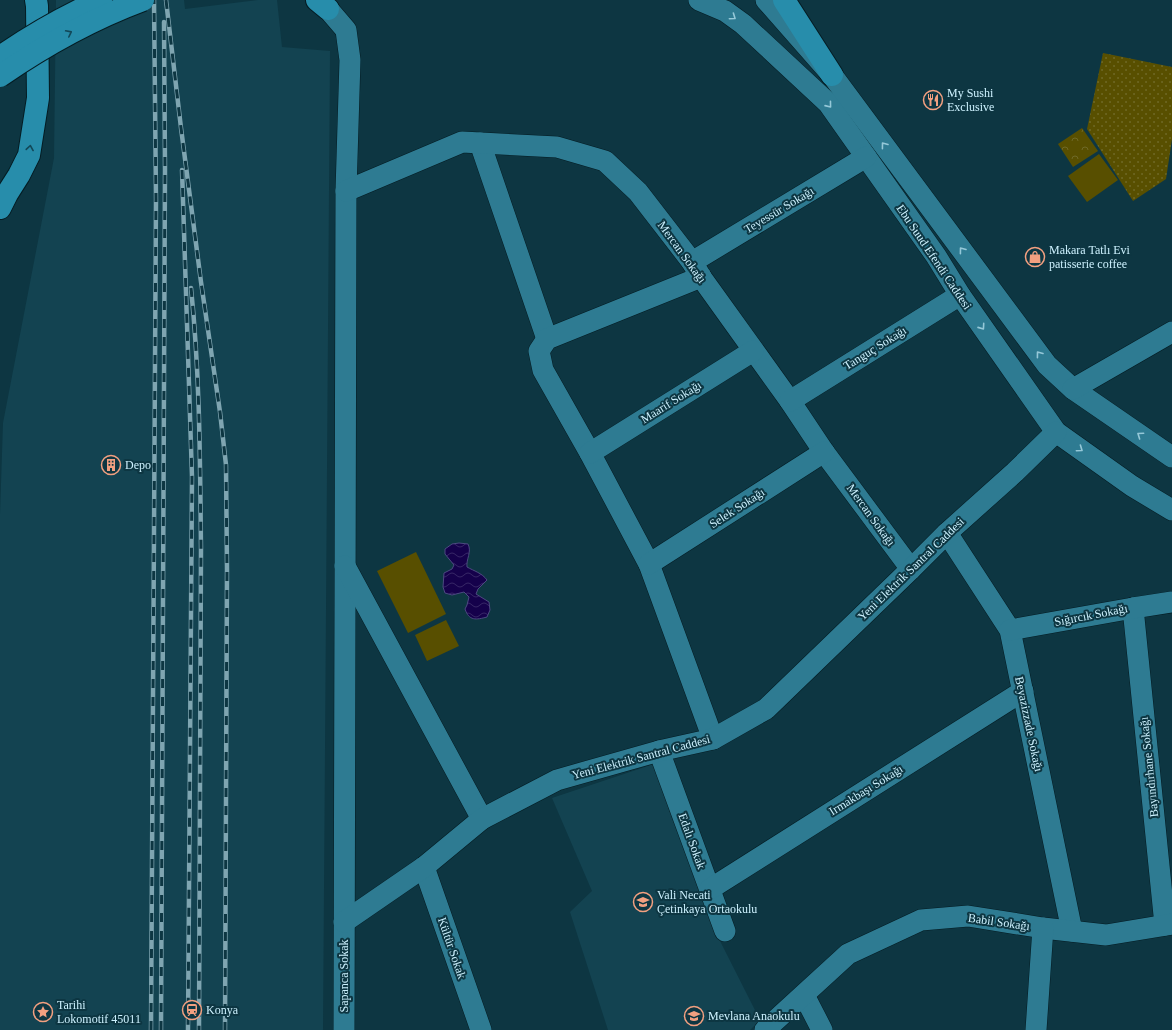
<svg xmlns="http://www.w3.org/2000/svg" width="1172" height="1030" viewBox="0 0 1172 1030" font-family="'Times New Roman',serif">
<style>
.built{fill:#134351}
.grass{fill:url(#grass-dots)}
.park{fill:url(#park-crowns)}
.garden{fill:#584f00}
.water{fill:url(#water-waves);stroke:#4c4981}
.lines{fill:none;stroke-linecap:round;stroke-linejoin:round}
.minor-casing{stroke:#041c23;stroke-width:22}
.major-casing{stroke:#041c23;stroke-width:24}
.minor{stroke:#2e7b92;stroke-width:21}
.major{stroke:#278dab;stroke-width:22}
.rail-casing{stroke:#7fa5b1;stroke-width:4.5}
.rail{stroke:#0d3642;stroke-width:3;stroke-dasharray:9;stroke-linecap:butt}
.major-bridge-casing{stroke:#041c23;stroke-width:24;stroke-linecap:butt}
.major-bridge{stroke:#278dab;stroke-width:22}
.oneway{stroke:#95c8d8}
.oneway2{stroke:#124757}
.labels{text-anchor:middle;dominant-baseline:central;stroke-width:4;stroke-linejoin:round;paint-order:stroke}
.poi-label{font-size:12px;fill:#cdf1fe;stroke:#0d3642;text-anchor:start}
.street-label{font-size:12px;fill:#cdf1fe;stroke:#0d3642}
</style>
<defs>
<pattern id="grass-dots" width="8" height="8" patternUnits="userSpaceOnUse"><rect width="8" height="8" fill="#584f00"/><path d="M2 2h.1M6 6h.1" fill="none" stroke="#6f6926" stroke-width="1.8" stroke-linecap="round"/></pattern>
<pattern id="park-crowns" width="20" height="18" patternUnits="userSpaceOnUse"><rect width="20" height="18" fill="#584f00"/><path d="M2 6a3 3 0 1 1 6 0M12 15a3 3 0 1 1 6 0" fill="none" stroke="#6f6926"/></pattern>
<pattern id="water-waves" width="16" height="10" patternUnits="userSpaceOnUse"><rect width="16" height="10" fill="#15014b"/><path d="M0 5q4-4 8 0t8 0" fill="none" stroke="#362666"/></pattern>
</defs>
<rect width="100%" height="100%" fill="#0d3642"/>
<g class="built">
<polygon points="56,0 184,0 185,9 258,0 277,0 282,47 330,51 323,1030 0,1030 0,515 3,423 54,158"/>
<polygon points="654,764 719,939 760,1020 750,1030 608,1030 570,912 592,891 552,798"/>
</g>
<polygon class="grass" points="1103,53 1172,67 1172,139 1166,179 1133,201 1087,129"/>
<polygon class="park" points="1082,128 1098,151 1073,167 1058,144"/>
<g class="garden">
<polygon points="1099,154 1118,180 1087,202 1068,176"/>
<polygon points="416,552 446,614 408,633 377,571"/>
<polygon points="446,620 459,646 427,661 415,635"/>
</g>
<path class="water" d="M459,543L468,544C472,552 466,559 467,567C474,571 482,573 487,580L478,589L476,594L489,602L490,610L487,617C476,620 469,621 465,609L467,605L469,597L464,592L452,595L445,593L443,587L444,573L452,569L454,565L445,554V549L452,544Z"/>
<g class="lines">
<g class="minor-casing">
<g id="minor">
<polyline points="699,0 725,11 743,24 828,103 936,256 960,295 1056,432 1132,486 1172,510"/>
<polyline points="766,0 832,75 1047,365 1073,389 1172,457"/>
<polyline points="328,9 346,30 350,60 346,191 344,1030"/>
<polyline points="480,143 547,339"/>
<polyline points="346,191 462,142 557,147 605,161 638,192 692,262 701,277 790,401 824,452 911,569"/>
<polyline points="692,262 866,157"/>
<polyline points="701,277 547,339 539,351 543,370 590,453 649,564 713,739"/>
<polyline points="1073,389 1172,332"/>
<polyline points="790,401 960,295"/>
<polyline points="590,453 753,351"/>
<polyline points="947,533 1010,630 1072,931"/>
<polyline points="649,564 824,452"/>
<polyline points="345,566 482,819"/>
<polyline points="1133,608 1165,925"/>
<polyline points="1010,630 1133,608 1172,602"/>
<polyline points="659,751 725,931"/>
<polyline points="424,867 481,1030"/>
<polyline points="710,889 1023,691"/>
<polyline points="344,922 424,867 482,819 557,780 659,751 713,739 766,709 911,569 947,533 1015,472 1056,432"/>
<polyline points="804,995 822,1030"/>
<polyline points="765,1030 848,954 921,920 968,916 1043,928 1106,935 1172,924"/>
<polyline points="1036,1030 1043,928"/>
</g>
</g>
<g class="major-casing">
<g id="major">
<polyline points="317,0 328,9"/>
<polyline points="784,0 832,75"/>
<polyline points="0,208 7,194 19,175 29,155 38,98 37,6 36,0"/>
</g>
</g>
<use href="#minor" class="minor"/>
<use href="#major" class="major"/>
<g class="rail-casing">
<g id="rail">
<polyline points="166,0 181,128 201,282 220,412 226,465 227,569 225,1030"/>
<polyline points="182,170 192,477 188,1030"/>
<path d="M191,288C200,375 200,462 201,548L199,1030"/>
<polyline points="151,1030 156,199 154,0"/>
<polyline points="161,1030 165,169 164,22"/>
</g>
</g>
<use href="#rail" class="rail"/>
<g class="major-bridge-casing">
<g id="major-bridge">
<path d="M0,57C32,35 65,16 101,0"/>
<path d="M0,76C45,45 92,19 143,0"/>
</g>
</g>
<use href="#major-bridge" class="major-bridge"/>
</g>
<defs><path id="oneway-chevron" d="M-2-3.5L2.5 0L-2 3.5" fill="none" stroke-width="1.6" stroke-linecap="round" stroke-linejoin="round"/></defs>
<g class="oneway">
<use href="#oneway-chevron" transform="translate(733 17) rotate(35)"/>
<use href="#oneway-chevron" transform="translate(829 105) rotate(51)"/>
<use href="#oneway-chevron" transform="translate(884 145) rotate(-127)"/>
<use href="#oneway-chevron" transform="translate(962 250) rotate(-127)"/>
<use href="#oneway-chevron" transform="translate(982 327) rotate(55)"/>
<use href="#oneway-chevron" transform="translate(1039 354) rotate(-127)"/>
<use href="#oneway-chevron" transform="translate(1140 435) rotate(-145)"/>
<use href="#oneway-chevron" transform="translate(1080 449) rotate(35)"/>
</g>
<g class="oneway2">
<use href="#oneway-chevron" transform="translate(69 33) rotate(-27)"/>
<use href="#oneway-chevron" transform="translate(30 148) rotate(-81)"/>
</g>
<defs>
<g id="restaurant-ring" transform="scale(1)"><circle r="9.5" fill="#0d3642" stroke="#f2a080" stroke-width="1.5"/><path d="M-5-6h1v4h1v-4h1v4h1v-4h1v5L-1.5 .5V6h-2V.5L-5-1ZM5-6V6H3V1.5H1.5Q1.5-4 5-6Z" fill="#f2a080"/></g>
<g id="shop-ring" transform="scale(1)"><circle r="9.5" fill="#0d3642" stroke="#f2a080" stroke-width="1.5"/><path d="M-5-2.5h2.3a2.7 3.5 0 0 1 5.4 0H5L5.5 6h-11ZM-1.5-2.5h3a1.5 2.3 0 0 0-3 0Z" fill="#f2a080"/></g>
<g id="building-ring" transform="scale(1)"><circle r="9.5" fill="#0d3642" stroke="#f2a080" stroke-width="1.5"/><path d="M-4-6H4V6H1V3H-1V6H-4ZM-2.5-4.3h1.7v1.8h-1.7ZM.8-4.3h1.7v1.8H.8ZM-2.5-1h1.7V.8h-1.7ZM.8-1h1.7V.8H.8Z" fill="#f2a080"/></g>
<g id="school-ring" transform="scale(1)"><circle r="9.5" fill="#0d3642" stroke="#f2a080" stroke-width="1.5"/><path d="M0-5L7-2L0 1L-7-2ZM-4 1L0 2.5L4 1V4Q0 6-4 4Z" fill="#f2a080"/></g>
<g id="station-ring" transform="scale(1)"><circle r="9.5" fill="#0d3642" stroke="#f2a080" stroke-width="1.5"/><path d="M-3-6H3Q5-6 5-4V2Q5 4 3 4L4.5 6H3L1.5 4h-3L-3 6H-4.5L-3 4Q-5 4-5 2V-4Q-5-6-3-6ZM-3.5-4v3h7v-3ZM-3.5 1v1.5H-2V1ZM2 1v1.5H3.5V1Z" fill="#f2a080"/></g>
<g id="sight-ring" transform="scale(1)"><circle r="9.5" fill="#0d3642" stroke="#f2a080" stroke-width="1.5"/><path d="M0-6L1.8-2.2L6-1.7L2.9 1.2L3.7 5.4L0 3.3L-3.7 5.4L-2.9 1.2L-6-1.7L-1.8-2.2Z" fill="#f2a080"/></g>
</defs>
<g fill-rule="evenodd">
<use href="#restaurant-ring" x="933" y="100"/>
<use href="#shop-ring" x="1035" y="257"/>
<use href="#building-ring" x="111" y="465"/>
<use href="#school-ring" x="643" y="902"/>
<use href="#station-ring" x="192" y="1010"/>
<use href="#sight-ring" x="43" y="1012"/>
<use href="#school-ring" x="694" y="1016"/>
</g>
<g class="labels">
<g class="poi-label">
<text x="947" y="93">My Sushi<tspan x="947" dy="14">Exclusive</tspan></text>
<text x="1049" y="250">Makara Tatlı Evi<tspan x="1049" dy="14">patisserie coffee</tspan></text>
<text x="125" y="465">Depo</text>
<text x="657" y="895">Vali Necati<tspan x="657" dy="14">Çetinkaya Ortaokulu</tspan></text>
<text x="57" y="1005">Tarihi<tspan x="57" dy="14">Lokomotif 45011</tspan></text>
<text x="206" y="1010">Konya</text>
<text x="708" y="1016">Mevlana Anaokulu</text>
</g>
<g class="street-label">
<text transform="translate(779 210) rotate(-31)">Teyessür Sokağı</text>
<text transform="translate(682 252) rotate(54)">Mercan Sokağı</text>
<text transform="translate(934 257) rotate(56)">Ebu Suud Efendi Caddesi</text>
<text transform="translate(875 348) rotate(-32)">Tanguç Sokağı</text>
<text transform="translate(671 402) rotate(-32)">Maarif Sokağı</text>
<text transform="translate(737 508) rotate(-33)">Selek Sokağı</text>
<text transform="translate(871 515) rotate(54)">Mercan Sokağı</text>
<text transform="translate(911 569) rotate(-44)">Yeni Elektrik Santral Caddesi</text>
<text transform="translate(1091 615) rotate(-11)">Sığırcık Sokağı</text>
<text transform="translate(1029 724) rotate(78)">Beyazizzade Sokağı</text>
<text transform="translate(641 757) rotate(-15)">Yeni Elektrik Santral Caddesi</text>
<text transform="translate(1149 767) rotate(-96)">Bayındırhane Sokağı</text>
<text transform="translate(866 790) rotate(-32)">Irmakbaşı Sokağı</text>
<text transform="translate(692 841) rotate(70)">Edalı Sokak</text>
<text transform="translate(999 922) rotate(8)">Babil Sokağı</text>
<text transform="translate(452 948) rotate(71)">Kültür Sokak</text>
<text transform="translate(344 976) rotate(-90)">Sapanca Sokak</text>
</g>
</g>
</svg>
